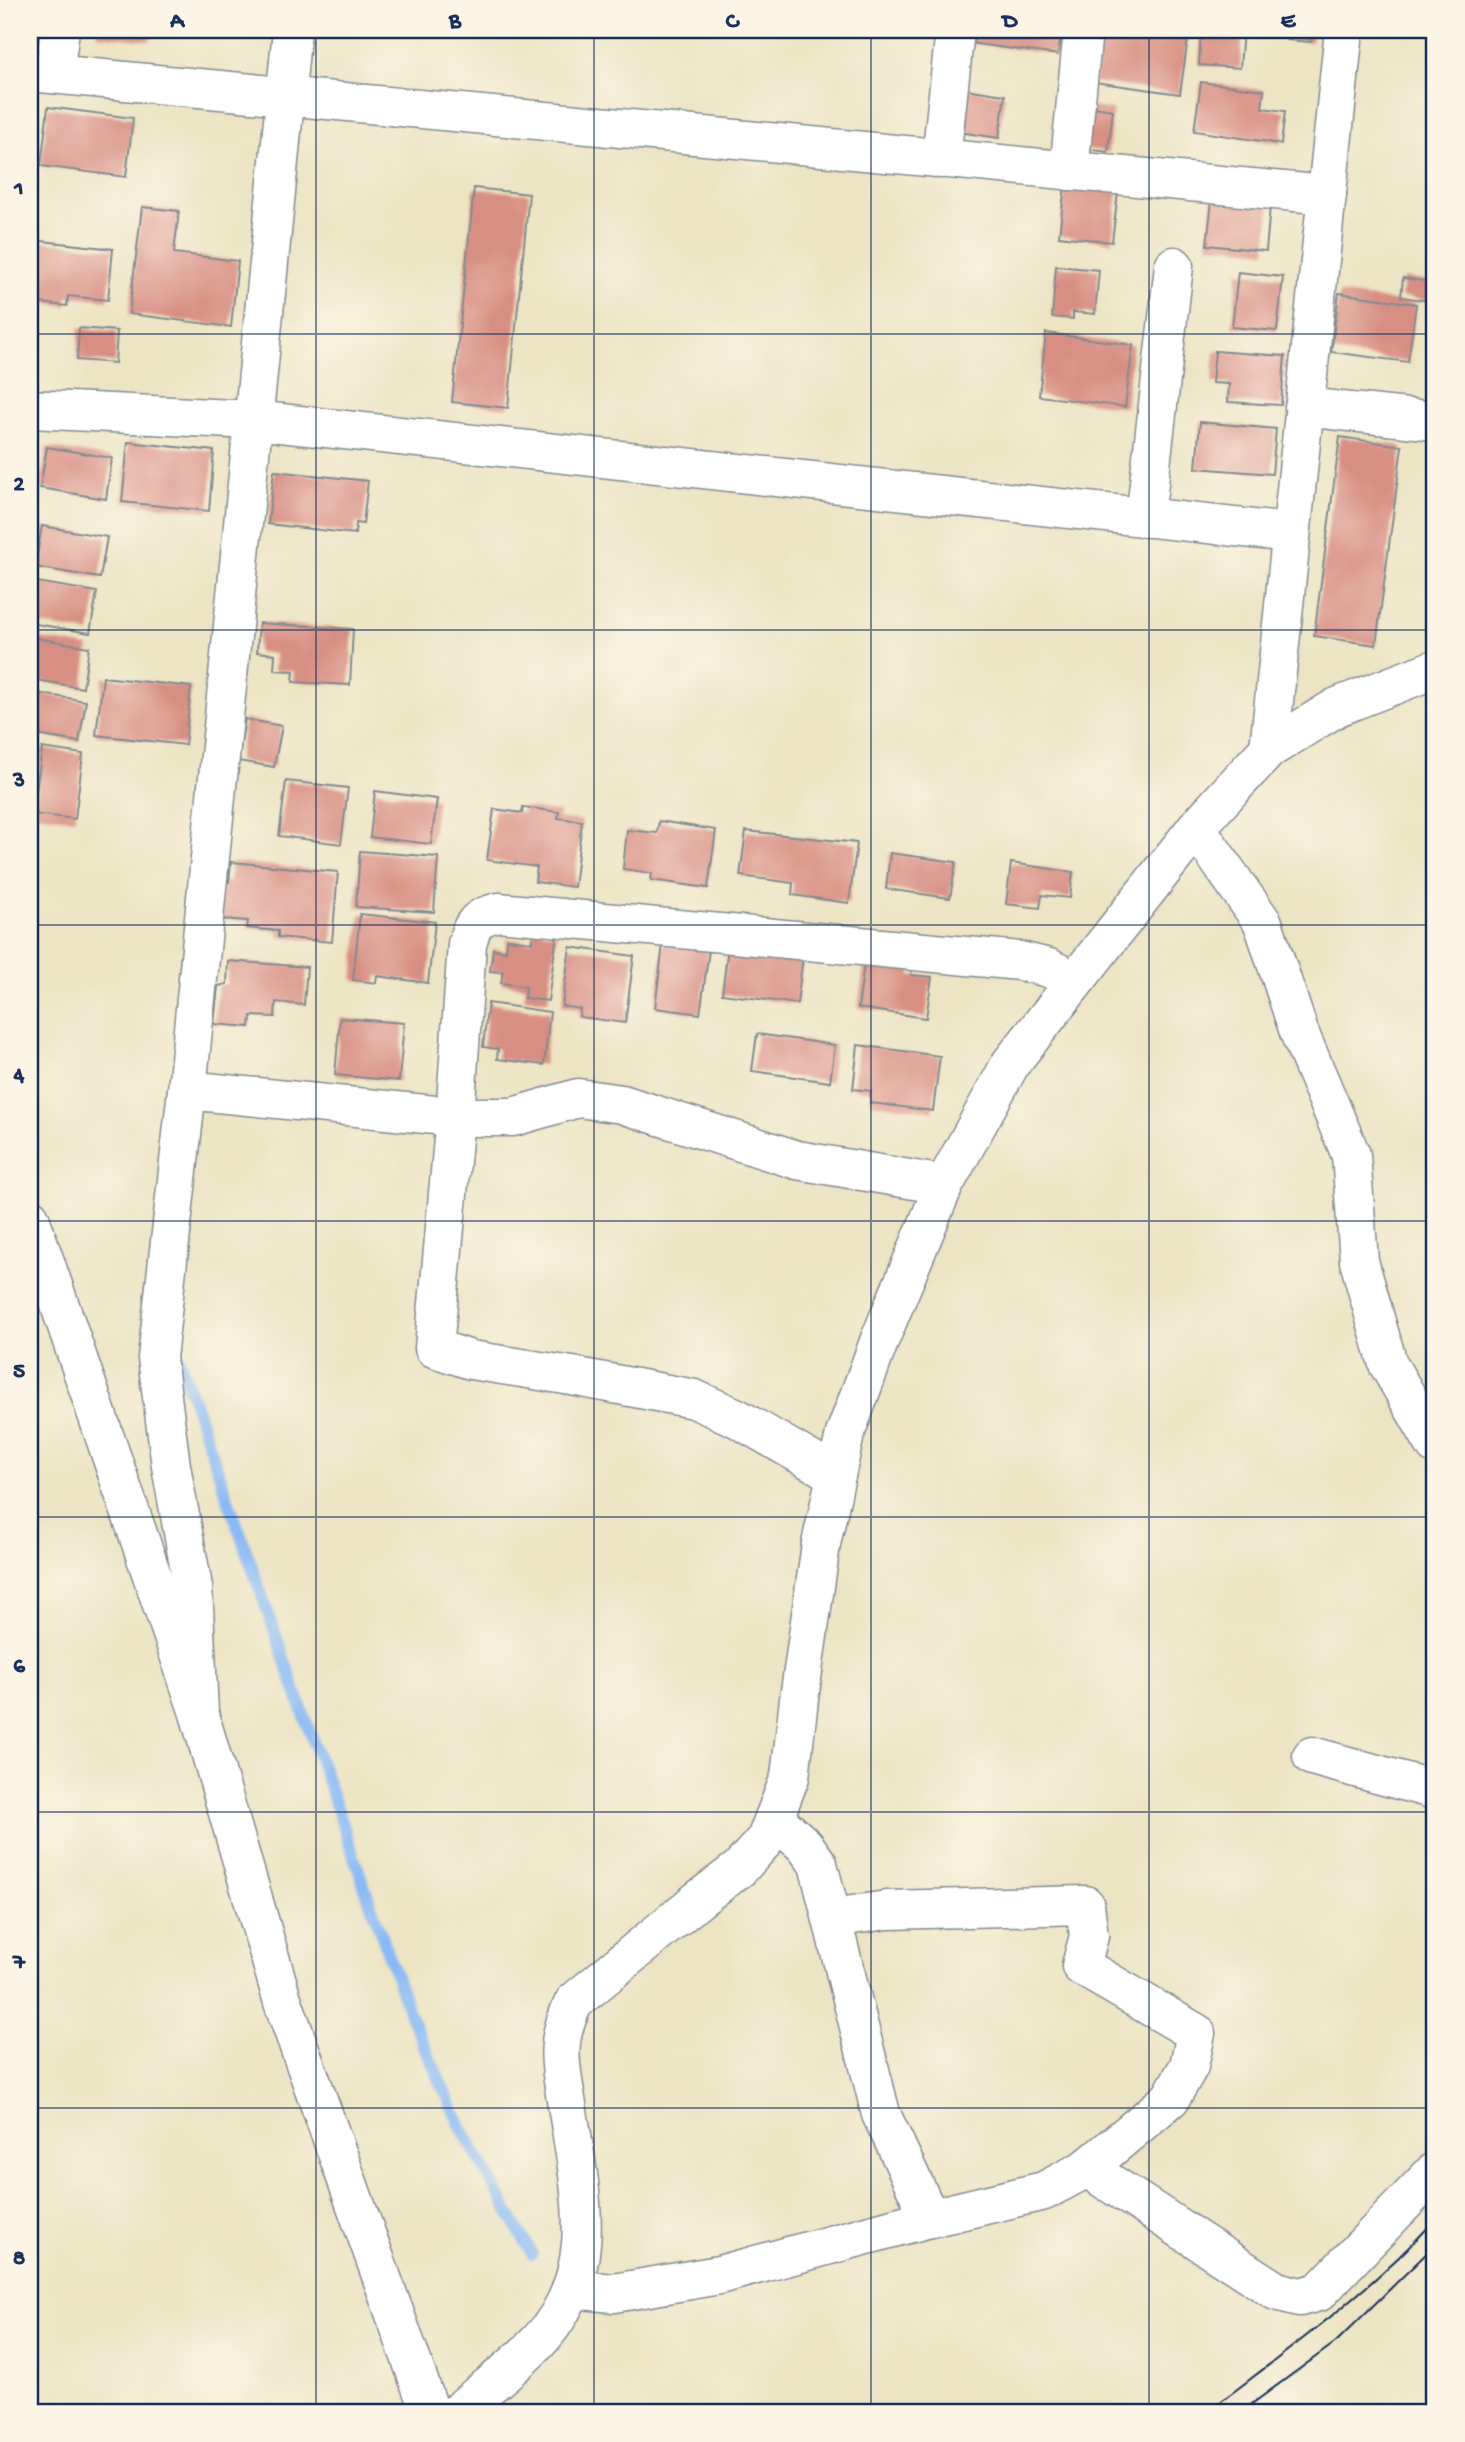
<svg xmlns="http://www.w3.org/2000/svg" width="1465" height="2442" viewBox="0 0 1465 2442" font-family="'Gochi Hand',sans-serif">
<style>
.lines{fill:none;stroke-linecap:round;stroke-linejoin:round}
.stream{stroke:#88baf5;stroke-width:12}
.building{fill:#d88f83}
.minor-casing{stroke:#848a90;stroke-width:41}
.tertiary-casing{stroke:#848a90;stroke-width:41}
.minor{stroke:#fff;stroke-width:38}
.tertiary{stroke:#fff;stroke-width:38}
.tram{stroke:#1b2f5e;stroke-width:2}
.grid{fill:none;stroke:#1b2f5e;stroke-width:2;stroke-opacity:0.55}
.neatline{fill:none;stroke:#1b2f5e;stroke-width:2.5}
.grid-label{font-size:23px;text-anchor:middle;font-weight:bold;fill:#1b2f5e}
</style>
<rect width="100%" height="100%" fill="#fcf5e5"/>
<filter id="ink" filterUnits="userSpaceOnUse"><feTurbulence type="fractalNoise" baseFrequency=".0143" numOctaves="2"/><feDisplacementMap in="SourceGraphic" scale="14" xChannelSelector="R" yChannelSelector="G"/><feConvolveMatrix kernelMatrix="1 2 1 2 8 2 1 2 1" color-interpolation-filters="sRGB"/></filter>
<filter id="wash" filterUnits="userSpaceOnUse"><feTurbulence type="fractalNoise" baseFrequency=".00686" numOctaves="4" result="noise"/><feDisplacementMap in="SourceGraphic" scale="28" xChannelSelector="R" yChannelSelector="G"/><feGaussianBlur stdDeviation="1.57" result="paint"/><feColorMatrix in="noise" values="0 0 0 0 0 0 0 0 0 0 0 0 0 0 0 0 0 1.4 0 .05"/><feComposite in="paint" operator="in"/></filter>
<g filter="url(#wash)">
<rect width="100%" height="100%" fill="#ece4c3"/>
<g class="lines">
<polyline class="stream" points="178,1357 408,2010 461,2127 532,2254"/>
</g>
<g id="blocks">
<g class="building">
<polygon points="97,30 151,30 150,41 96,35"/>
<polygon points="216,30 253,30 252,36"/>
<polygon points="971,30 1062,30 1058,55 969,43"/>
<polygon points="1102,30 1132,30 1188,38 1180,94 1094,82"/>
<polygon points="1201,30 1243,30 1240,68 1199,65"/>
<polygon points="1280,30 1312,30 1311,42 1287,40 1288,32 1279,32"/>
<polygon points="1201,82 1264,90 1262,108 1285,111 1281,144 1194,131"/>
<polygon points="965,89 1005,95 999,138 959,132"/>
<polygon points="1087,106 1113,110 1108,152 1081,148"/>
<polygon points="48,107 133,118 126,177 41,166"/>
<polygon points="1065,185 1118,192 1112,242 1059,236"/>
<polygon points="474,188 529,194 508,408 452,402"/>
<polygon points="1212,200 1270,206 1266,251 1207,245"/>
<polygon points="142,207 179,211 174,253 238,261 231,327 129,314"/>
<polygon points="33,240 113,249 108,300 68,296 67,306 30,302"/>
<polygon points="1056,266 1099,270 1095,314 1073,312 1073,319 1052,317"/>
<polygon points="1238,272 1283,277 1277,331 1232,327"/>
<polygon points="1403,278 1432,282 1430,301 1401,297"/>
<polygon points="1339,293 1416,304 1408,362 1331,352"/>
<polygon points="79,328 117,331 115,363 77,360"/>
<polygon points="1046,333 1133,345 1125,407 1039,396"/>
<polygon points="1215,351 1285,356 1281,405 1228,402 1229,384 1212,383"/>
<polygon points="1200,422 1276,429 1272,474 1196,468"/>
<polygon points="1340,437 1402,446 1376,645 1314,636"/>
<polygon points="128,442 214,451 209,511 122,502"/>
<polygon points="47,447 112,458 106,499 40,488"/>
<polygon points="274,471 368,481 363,524 356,523 355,534 268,524"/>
<polygon points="42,526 107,537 100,578 35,567"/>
<polygon points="31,581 97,592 90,633 30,623"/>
<polygon points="259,623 353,629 350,685 293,682 294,671 274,670 275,654 257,652"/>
<polygon points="30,637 89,647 83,688 30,679"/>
<polygon points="103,677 191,687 185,745 96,735"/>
<polygon points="30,692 86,701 79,742 30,734"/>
<polygon points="245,719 282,726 274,767 238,761"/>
<polygon points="42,748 83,754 75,819 33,814"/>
<polygon points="286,781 348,788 341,844 279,836"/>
<polygon points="375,791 437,799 431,844 370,837"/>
<polygon points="523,807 559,812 558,818 582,821 574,887 535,882 537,867 487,860 494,809 522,813"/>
<polygon points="659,821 716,830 708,888 651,880 652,873 623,869 627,830 657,833"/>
<polygon points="746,831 857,843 849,903 792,895 793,883 740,876"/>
<polygon points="360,851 438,857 434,912 356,907"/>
<polygon points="890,853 956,862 950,898 886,889"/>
<polygon points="231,862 338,872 332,942 278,937 278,931 247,928 248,921 218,919 222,881 229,882"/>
<polygon points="1011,863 1073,872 1070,898 1042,895 1040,908 1006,904"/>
<polygon points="360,914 435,922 428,983 377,976 376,983 353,980"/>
<polygon points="534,930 557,934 548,1001 524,998 526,987 501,983 503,972 490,971 493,949 506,951 507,939 532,942"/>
<polygon points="663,944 709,950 700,1014 655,1008"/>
<polygon points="570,947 634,956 625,1023 579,1017 580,1009 562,1006"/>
<polygon points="728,947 803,957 797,1004 722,994"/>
<polygon points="865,957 912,964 911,975 932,977 926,1018 858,1008"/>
<polygon points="228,961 307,967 304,1005 276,1002 275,1017 251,1016 250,1027 214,1024 218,986 227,984"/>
<polygon points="488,1003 550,1012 544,1065 497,1059 498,1049 483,1047"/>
<polygon points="340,1018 404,1023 399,1081 335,1075"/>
<polygon points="757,1034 835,1045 830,1082 752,1071"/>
<polygon points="858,1045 940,1056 933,1111 870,1103 871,1091 853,1089"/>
</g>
</g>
</g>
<g filter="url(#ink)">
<use href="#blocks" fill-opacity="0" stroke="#848a90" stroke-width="2"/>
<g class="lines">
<g class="minor-casing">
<g id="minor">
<polyline points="30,72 1327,195"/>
<polyline points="54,74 60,30"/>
<polyline points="941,159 955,30"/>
<polyline points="1069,171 1083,30"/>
<polyline points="1304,407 1435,421"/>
<polyline points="30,409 253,420 1290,533"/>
<polyline points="1145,518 1174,266"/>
<polyline points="1269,749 1344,30"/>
<polyline points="1196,828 1263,923 1299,1032 1351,1155 1359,1261 1388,1364 1435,1445"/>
<polyline points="187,1090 455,1117 513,1117 578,1098 622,1104 797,1160 944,1185 1011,1063 1196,828 1240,780 1269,749 1337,707 1435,669"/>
<polyline points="30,1218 199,1713 283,2002 430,2412"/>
<path d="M836,1475L737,1418L694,1399L572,1376L471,1360L434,1348L455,1117L467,944C473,922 476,918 498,912L1020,961L1049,968L1075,981"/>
<polyline points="199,1713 193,1587 171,1466 157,1358 187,1090 292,30"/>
<polyline points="1312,1756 1435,1790"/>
<polyline points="774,1818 805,1846 818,1864 881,2114 930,2218"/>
<polyline points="832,1918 887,1910 1085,1905 1089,1936 1081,1966 1196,2033 1189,2066 1170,2099 1087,2168"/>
<polyline points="571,2289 614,2293 719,2275 930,2218 1044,2191 1087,2168 1276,2291 1300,2297 1319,2292 1435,2171"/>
</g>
</g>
<g class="tertiary-casing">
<path id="tertiary" d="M458,2412C484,2389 514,2367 538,2342C603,2274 580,2188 567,2105C560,2062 554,2042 574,2002L698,1900L740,1868L766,1839L790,1777L799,1699L821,1544L845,1434L880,1339L944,1185"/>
</g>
<use href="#minor" class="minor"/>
<use href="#tertiary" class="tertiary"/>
<g class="tram">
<path d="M1207,2412C1285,2352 1369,2293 1435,2220"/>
<polyline points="1241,2412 1336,2342 1435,2245"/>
</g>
</g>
</g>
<path class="grid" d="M316,30V2412M594,30V2412M871,30V2412M1149,30V2412M30,334H1435M30,630H1435M30,925H1435M30,1221H1435M30,1517H1435M30,1812H1435M30,2108H1435"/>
<rect width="1465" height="2442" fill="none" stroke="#fcf5e5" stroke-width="77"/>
<rect x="38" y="38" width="1388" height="2366" class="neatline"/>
<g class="grid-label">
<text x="177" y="27">A</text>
<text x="455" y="27">B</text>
<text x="732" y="27">C</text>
<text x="1010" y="27">D</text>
<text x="1288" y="27">E</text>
<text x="19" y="194">1</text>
<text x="19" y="490">2</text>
<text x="19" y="786">3</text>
<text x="19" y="1081">4</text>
<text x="19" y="1377">5</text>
<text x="19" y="1672">6</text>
<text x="19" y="1968">7</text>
<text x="19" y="2264">8</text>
</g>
</svg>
